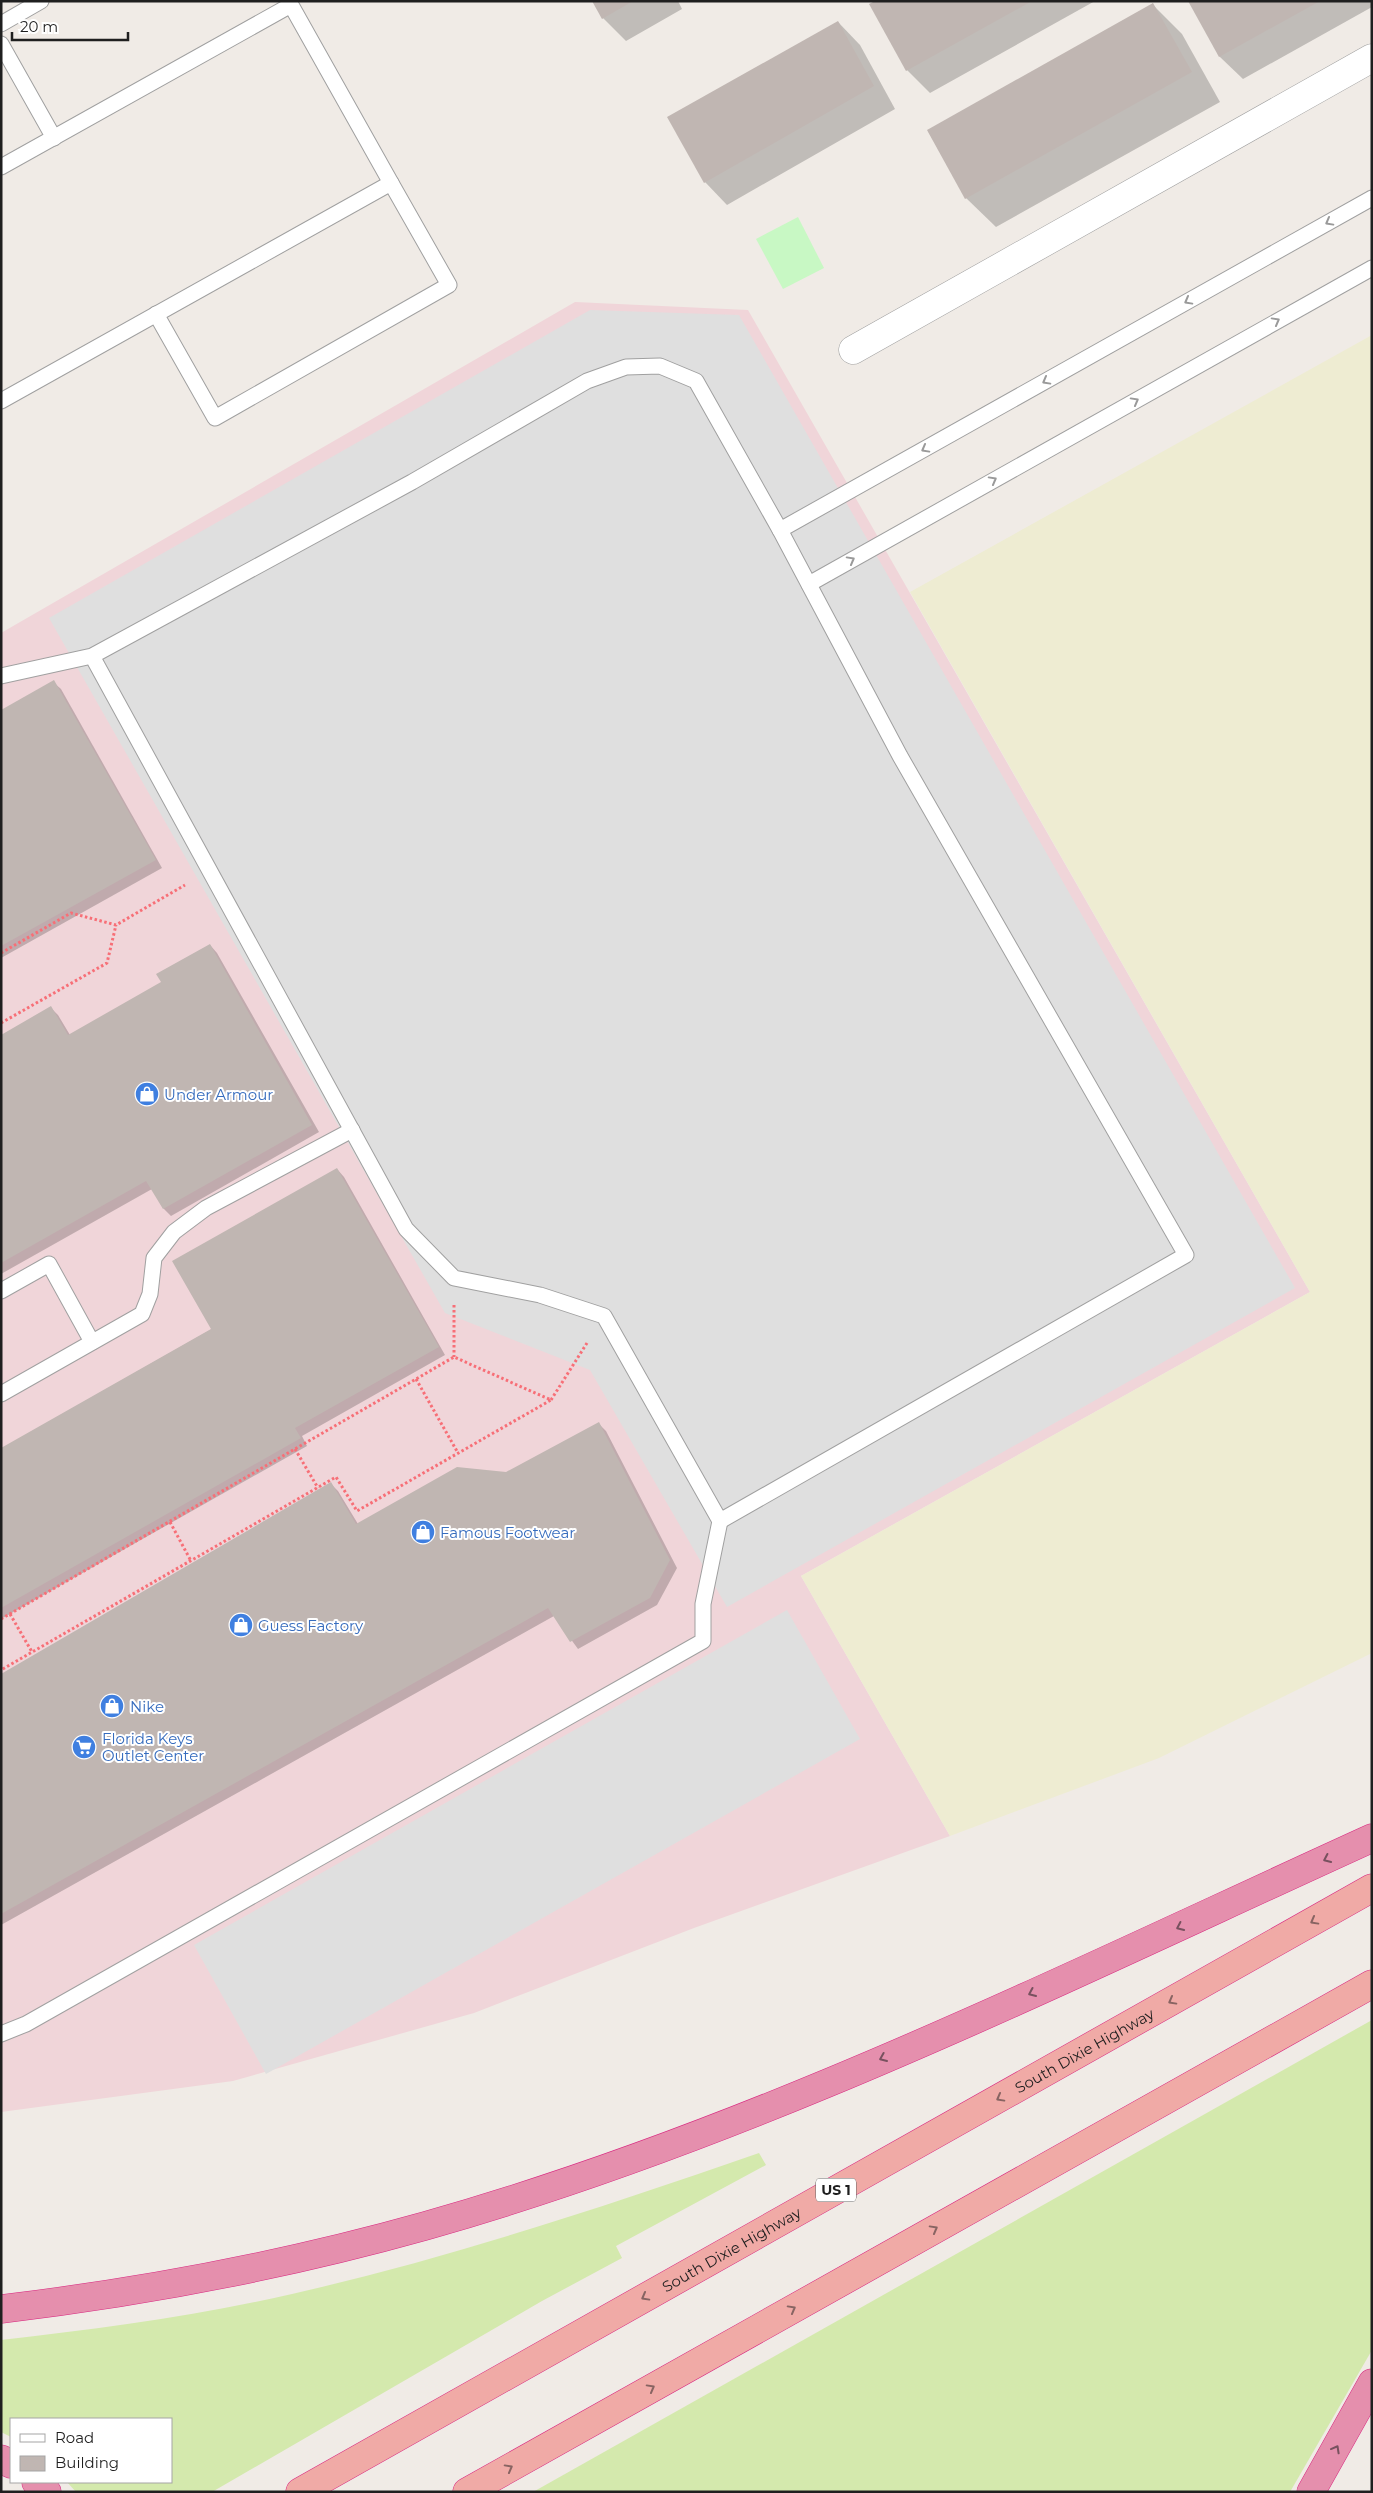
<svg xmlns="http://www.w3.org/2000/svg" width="1373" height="2493" viewBox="0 0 1373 2493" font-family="Montserrat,sans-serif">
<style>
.commercial{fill:#f0d5d9}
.farmland{fill:#eeecd2}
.grass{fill:#d4e9ad}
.park{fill:#c8f8c4}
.parking{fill:#dfdfdf}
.shadow{fill:#0003}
.building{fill:#c0b6b2}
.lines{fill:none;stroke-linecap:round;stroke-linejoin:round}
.service-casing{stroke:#a0a0a0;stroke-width:17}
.minor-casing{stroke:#a0a0a0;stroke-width:29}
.trunk-casing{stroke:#d82981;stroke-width:29}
.motorway-casing{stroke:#d82981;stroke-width:29}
.path{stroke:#f76f77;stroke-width:3;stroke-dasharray:2.5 2.5;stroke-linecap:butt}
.service{stroke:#fff;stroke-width:15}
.minor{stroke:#fff;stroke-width:28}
.trunk{stroke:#f0aaa6;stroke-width:28}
.motorway{stroke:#e58fad;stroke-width:28}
.oneway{stroke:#9a9a9a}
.oneway2{stroke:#78515f}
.oneway3{stroke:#886462}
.labels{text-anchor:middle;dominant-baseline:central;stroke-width:4;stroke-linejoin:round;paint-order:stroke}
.shield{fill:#fff;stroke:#626262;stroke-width:1}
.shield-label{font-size:14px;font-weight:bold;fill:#1f1f1f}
.shop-label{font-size:15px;fill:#366cbe;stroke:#fff;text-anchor:start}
.street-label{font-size:15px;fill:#1f1f1f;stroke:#fff}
</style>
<rect width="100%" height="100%" fill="#f0ebe6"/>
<polygon class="commercial" points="575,302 748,310 1310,1292 801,1576 950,1836 694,1928 474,2013 233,2081 1,2112 1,633"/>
<polygon class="farmland" points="1372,335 1372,1653 1159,1758 950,1836 801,1576 1310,1292 910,592"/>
<g class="grass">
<polygon points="1372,2020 1372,2350 1290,2492 533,2492"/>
<path d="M759,2153L766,2165L616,2246L622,2258L542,2301L212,2492H76L67,2482H171V2419H11V2437L1,2432V2340C99,2329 196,2316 292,2294C450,2258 606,2206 759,2153Z"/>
</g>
<polygon class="park" points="798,217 824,268 783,289 756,239"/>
<g class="parking">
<polygon points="590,310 739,315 1295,1288 727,1607 590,1370 445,1313 49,618"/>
<polygon points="787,1610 860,1739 266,2074 194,1945"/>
</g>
<g class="shadow">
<polygon points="594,1 678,1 682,9 626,41 603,18"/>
<polygon points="878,1 1095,1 930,93 907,70"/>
<polygon points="1189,1 1372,1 1372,7 1243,79 1220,57"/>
<polygon points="1153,5 1182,34 1220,102 996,227 966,198 928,131"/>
<polygon points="838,22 860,45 895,109 727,205 705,182"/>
<polygon points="53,682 61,689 162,868 1,958 1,712"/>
<polygon points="210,945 217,953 319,1132 171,1216 164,1209 152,1189 1,1274 1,1036 51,1008 58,1015 70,1035 162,983"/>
<polygon points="337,1169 344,1177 445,1355 302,1436 307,1446 1,1619 1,1449 212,1329"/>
<polygon points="599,1424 606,1431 677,1568 657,1605 578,1649 554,1616 1,1925 1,1676 331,1484 338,1491 358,1524 507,1473"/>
</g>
<g class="building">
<polygon points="592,1 633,1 602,19"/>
<polygon points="875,1 1032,1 906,71 869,4"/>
<polygon points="1188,1 1320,1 1219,57"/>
<polygon points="1153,3 1192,72 965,199 927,130"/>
<polygon points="838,21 874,86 704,183 667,117"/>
<polygon points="54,680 156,860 1,946 1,710"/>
<polygon points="210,944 312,1125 163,1209 146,1181 1,1263 1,1035 51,1006 68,1035 161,982 156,974"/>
<polygon points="337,1168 439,1347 295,1428 301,1438 1,1608 1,1448 211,1329 172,1261"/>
<polygon points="599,1422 670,1560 650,1598 570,1642 548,1608 1,1914 1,1674 331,1482 356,1524 457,1467 506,1472"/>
</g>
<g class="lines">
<g class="service-casing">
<g id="service">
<polyline points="1,24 41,1"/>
<polyline points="1,44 54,138"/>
<polyline points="1,167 291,5 391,183 1,401"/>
<polyline points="156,314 215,418 449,285 391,183"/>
<polyline points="780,530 1372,198"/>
<polyline points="809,584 1372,268"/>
<polyline points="1,676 92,656 412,482 587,381 626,367 660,366 696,381 780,530 900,756 1186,1255 720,1521 604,1316 540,1295 454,1278 406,1229 92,656"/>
<polyline points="1,1291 49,1264 92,1342"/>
<polyline points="1,1394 142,1314 150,1294 154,1258 174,1232 206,1208 352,1130"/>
<polyline points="1,2034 26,2024 703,1641 703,1604 720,1521"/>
</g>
</g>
<g class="minor-casing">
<polyline id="minor" points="853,350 1372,58"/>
</g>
<g class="trunk-casing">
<g id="trunk">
<path id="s1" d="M300,2492L1372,1888"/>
<polyline points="467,2492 1372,1984"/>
</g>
</g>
<g class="motorway-casing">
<g id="motorway">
<path d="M1,2309C144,2292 286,2265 425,2226C754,2133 1062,1979 1372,1838"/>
<polyline points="1,2459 11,2464"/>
<polyline points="36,2482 47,2492"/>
<polyline points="1311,2492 1372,2383"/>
</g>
</g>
<g class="path">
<polyline points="1,953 71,913 116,925 185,885"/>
<polyline points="1,1023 107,963 116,925"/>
<polyline points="454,1305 454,1357"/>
<polyline points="416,1379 458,1453"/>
<polyline points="551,1400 587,1343"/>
<polyline points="295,1449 318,1488"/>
<polyline points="170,1522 191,1561"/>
<polyline points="10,1614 32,1652"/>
<polyline points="1,1619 454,1357 551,1400 357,1511 336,1477 1,1670"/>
</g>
<use href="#service" class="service"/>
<use href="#minor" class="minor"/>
<use href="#trunk" class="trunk"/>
<use href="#motorway" class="motorway"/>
</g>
<defs><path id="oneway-chevron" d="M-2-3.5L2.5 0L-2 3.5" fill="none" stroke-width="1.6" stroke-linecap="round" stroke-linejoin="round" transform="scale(1.25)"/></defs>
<g class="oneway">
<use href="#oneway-chevron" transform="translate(1329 222) rotate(151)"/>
<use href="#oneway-chevron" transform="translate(1188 301) rotate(151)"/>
<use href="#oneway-chevron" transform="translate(1276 321) rotate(-29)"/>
<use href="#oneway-chevron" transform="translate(1046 381) rotate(151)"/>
<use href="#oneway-chevron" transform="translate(1135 401) rotate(-29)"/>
<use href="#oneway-chevron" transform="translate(925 449) rotate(151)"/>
<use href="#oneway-chevron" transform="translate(993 480) rotate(-29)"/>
<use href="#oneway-chevron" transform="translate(851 560) rotate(-29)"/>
</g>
<g class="oneway2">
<use href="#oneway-chevron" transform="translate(1327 1859) rotate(155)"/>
<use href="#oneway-chevron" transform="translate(1180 1927) rotate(155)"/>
<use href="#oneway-chevron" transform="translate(1032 1993) rotate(156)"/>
<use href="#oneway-chevron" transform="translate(883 2058) rotate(157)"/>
<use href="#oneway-chevron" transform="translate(1336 2449) rotate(-61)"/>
</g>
<g class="oneway3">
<use href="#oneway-chevron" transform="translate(1314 1921) rotate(151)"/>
<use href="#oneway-chevron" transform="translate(1172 2001) rotate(151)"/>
<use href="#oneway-chevron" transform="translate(1000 2098) rotate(151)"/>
<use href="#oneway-chevron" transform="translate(934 2229) rotate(-29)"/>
<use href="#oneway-chevron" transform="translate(645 2297) rotate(151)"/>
<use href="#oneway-chevron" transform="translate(792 2309) rotate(-29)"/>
<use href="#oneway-chevron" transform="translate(651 2388) rotate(-29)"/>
<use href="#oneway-chevron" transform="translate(509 2468) rotate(-29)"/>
</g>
<defs>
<g id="shop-disc" transform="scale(1.25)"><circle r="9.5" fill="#3f7fe0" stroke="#fff"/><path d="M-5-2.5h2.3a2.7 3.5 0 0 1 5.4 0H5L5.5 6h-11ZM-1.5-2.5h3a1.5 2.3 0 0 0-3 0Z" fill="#fff"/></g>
<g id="supermarket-disc" transform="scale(1.25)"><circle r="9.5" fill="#3f7fe0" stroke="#fff"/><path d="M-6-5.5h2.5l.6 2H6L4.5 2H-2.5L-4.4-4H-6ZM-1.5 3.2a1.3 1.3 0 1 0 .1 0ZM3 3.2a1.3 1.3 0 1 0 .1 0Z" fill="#fff"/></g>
</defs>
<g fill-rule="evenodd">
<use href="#shop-disc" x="147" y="1094"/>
<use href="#shop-disc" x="423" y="1532"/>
<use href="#shop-disc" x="241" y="1625"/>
<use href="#shop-disc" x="112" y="1706"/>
<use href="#supermarket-disc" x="84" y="1747"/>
</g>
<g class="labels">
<rect class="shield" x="816" y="2178.5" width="40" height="23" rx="4"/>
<g class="shield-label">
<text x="836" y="2190">US 1</text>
</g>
<g class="shop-label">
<text x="164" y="1094">Under Armour</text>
<text x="440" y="1532">Famous Footwear</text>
<text x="258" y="1625">Guess Factory</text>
<text x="130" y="1706">Nike</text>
<text x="102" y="1738">Florida Keys<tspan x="102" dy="17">Outlet Center</tspan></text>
</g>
<g class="street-label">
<text stroke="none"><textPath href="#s1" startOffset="900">South Dixie Highway</textPath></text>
<text stroke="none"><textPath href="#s1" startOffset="495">South Dixie Highway</textPath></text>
</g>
</g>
<rect width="1373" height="2493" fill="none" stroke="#1f1f1f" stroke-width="5"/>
<rect x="10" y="2418" width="162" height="65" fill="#ffffff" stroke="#a5a5a5"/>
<rect x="20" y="2434" width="25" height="8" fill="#ffffff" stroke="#a5a5a5"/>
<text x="55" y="2443" font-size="15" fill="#1f1f1f">Road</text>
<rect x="20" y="2456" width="25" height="15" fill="#c0b6b2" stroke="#a5a5a5"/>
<text x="55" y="2468" font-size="15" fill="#1f1f1f">Building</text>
<path d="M12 32v8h116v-8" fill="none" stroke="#1f1f1f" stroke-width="2.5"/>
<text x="20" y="32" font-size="15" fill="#1f1f1f" stroke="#ffffff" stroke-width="4" paint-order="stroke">20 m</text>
</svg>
